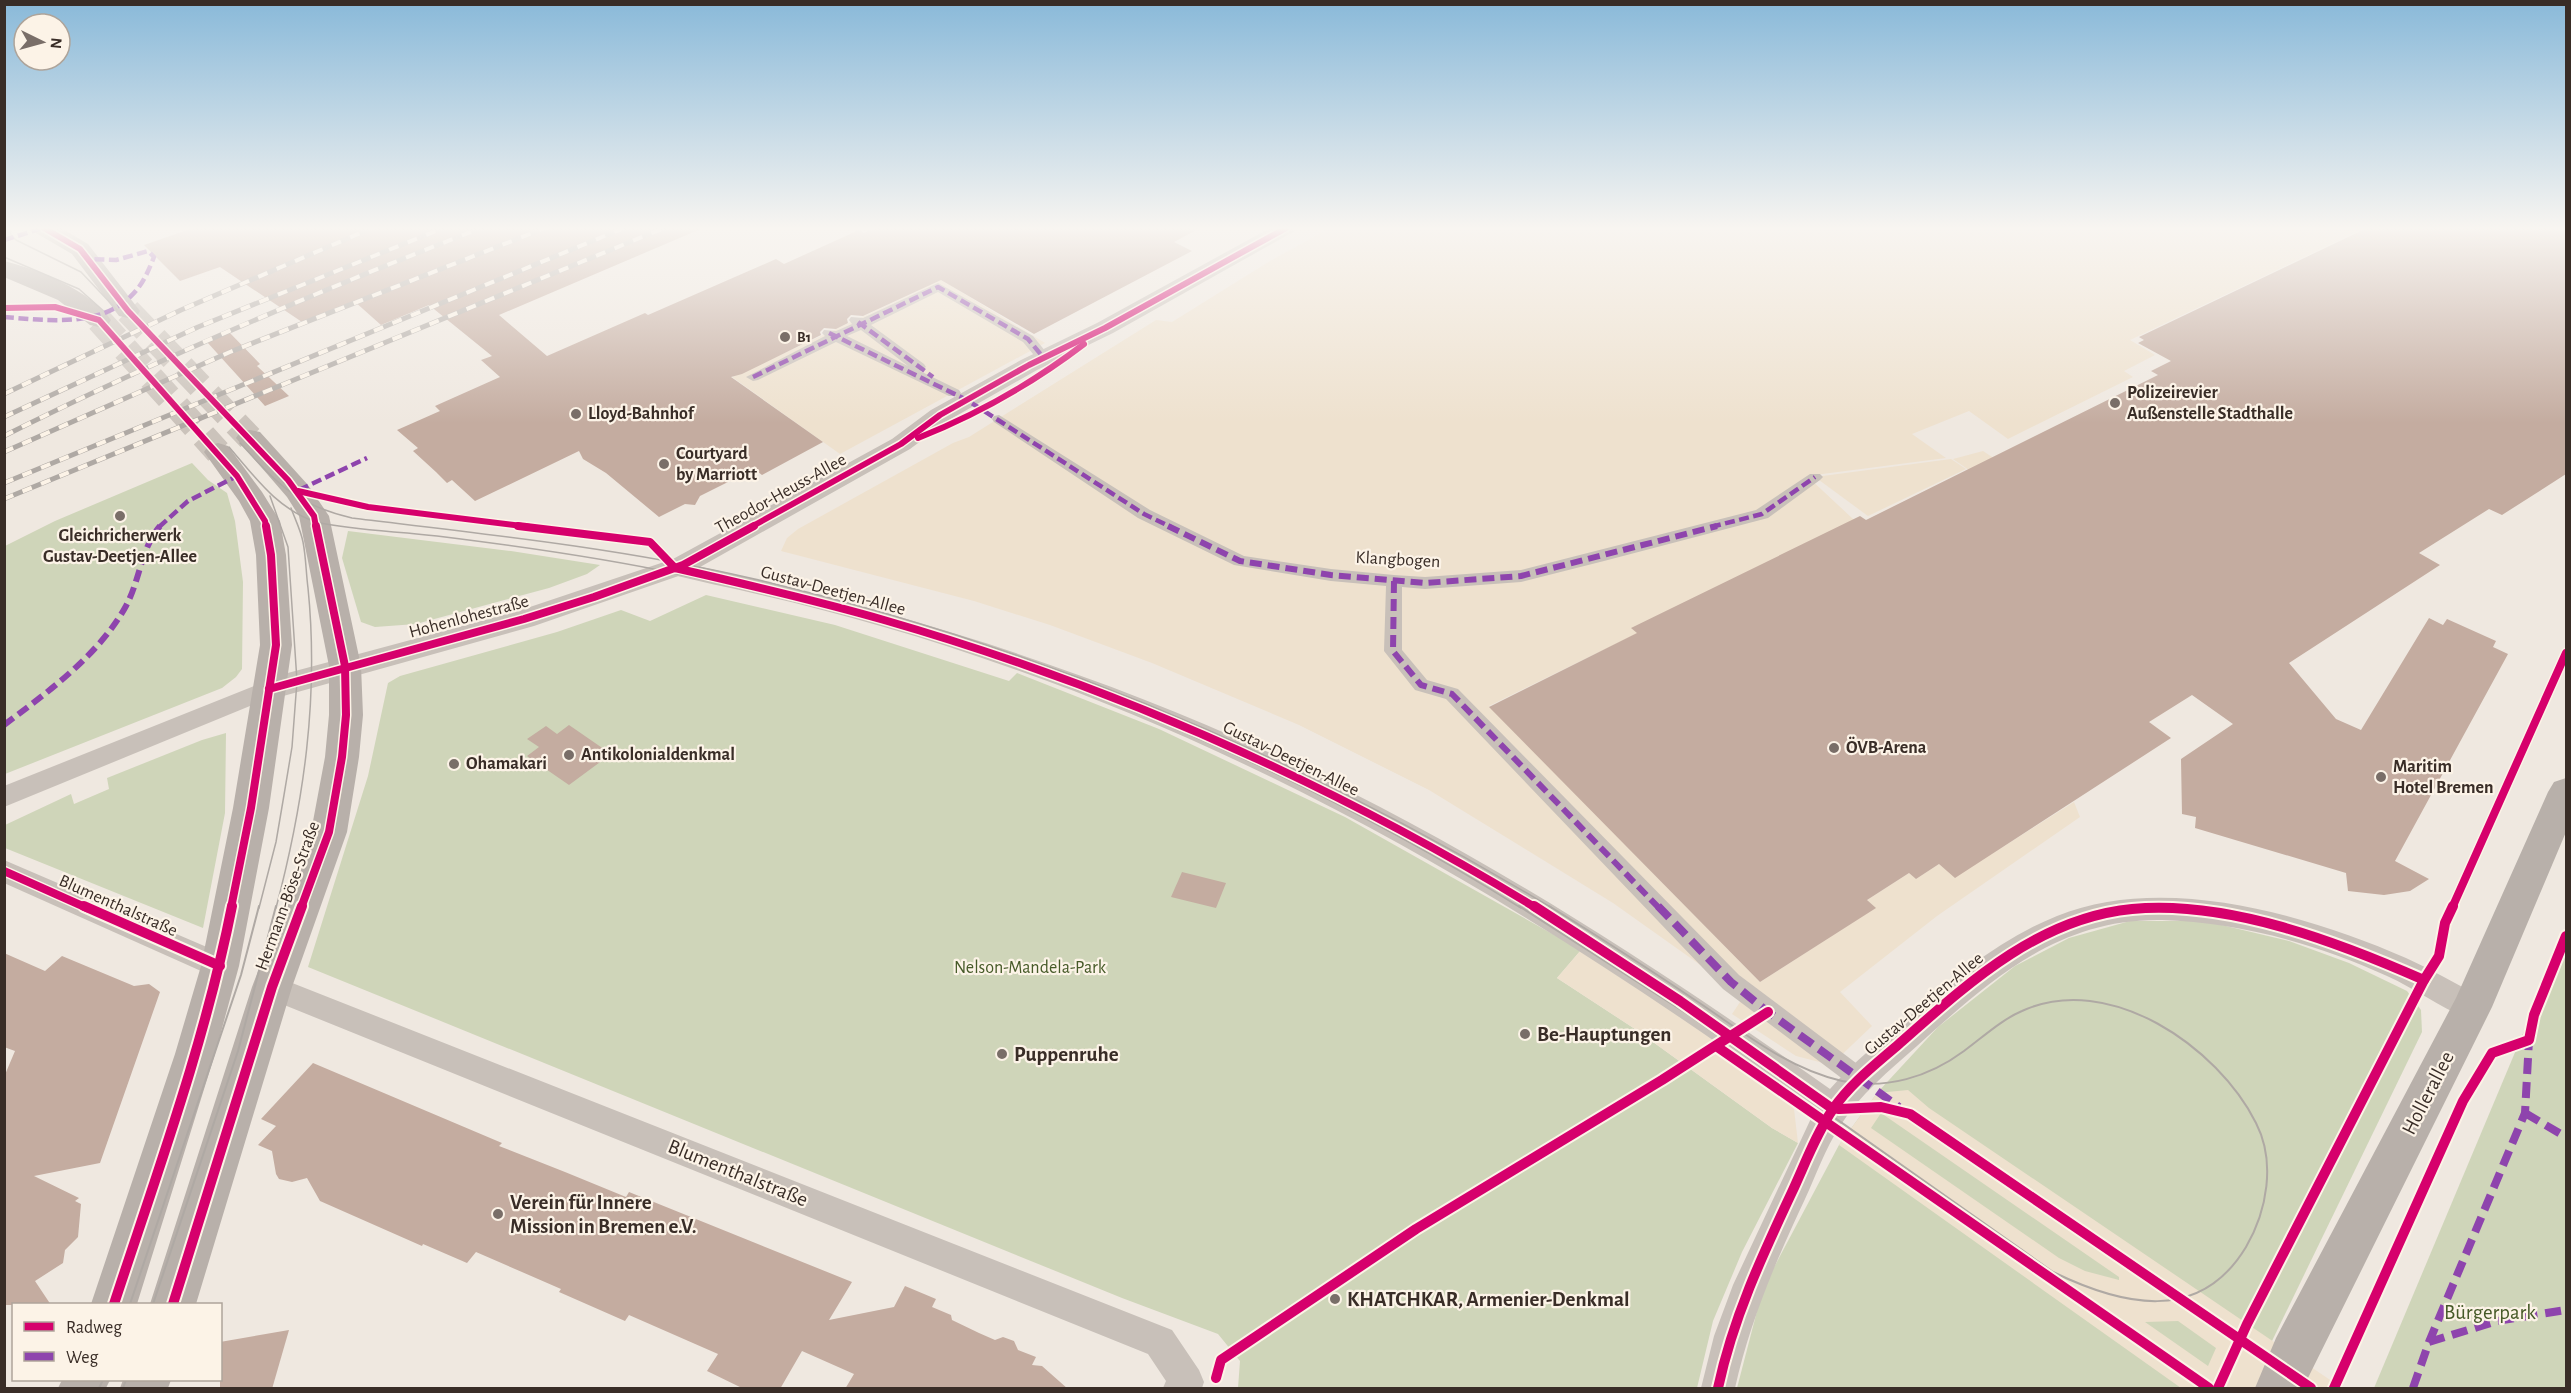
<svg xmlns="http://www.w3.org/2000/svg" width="2571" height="1393" viewBox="0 0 2571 1393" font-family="'Alegreya Sans',sans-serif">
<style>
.green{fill:#cfd5b9}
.plaza{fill:#eee1ce;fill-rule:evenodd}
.building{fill:#c4aca0}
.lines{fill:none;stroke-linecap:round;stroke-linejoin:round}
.secondary-tunnel{stroke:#cbc3bb;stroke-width:26;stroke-dasharray:26 13;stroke-linecap:butt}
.pedestrian{fill:#c8c0b9;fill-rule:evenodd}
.minor{fill:#c8c0b9;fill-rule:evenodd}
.tertiary{fill:#c8c0b9;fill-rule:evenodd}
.secondary{fill:#b8b0aa;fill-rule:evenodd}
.tram-far1{stroke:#afa9a4;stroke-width:1.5}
.tram{stroke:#afa9a4;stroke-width:2}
.rail-casing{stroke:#afa9a4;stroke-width:5}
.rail{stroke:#fcf3e7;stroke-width:4;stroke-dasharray:10;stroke-linecap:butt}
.quiet-far2{stroke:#8e44ad;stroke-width:4.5;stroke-dasharray:10 4.5;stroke-linecap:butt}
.quiet-far1{stroke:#8e44ad;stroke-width:6;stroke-dasharray:12 6;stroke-linecap:butt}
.quiet{stroke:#8e44ad;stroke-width:8;stroke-dasharray:16 8;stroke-linecap:butt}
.cycleway-far2-casing{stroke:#fcf3e7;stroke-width:9}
.cycleway-far1-casing{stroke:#fcf3e7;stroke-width:11}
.cycleway-casing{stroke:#fcf3e7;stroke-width:14}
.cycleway-far2{stroke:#d6006c;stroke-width:6}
.cycleway-far1{stroke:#d6006c;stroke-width:8}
.cycleway{stroke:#d6006c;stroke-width:10}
.poi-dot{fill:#796e68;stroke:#fcf3e7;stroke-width:2}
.labels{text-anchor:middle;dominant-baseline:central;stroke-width:4.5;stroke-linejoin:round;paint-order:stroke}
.far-poi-label{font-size:15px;font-weight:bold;fill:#392d27;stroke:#fcf3e7;text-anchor:start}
.poi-label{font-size:18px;font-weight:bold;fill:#392d27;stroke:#fcf3e7;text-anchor:start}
.street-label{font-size:18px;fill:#392d27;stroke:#fcf3e7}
.park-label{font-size:18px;fill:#465a28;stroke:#fcf3e7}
.near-poi-label{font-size:21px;font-weight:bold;fill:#392d27;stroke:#fcf3e7;text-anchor:start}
.near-street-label{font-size:21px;fill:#392d27;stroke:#fcf3e7}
.near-park-label{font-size:21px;fill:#465a28;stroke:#fcf3e7}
</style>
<rect width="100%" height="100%" fill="#efe8e0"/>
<g class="green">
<polygon points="192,463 208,480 227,493 235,521 243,582 242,669 236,677 222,688 5,774 5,546 55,521"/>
<polygon points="348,531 511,551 600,565 587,574 549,588 416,624 375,627 361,622 342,558"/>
<polygon points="706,595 835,625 1009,681 1017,673 1159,729 1345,817 1581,950 1557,978 1635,1029 1772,1128 1798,1143 1742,1252 1713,1321 1697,1388 1238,1388 1240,1361 1218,1334 1122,1298 308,967 368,776 388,683 400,676 557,632 621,610 650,621"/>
<polygon points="226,733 225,813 203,928 5,848 5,825 71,794 74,804 109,789 107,778 202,740"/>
<polygon points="2130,921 2205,921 2289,941 2349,963 2407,991 2421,1010 2422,1032 2272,1341 2247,1388 1737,1388 1763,1288 1839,1145 1877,1093 1938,1027 2015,966 2069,938"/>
<polygon points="2566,931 2566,1388 2374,1388"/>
</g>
<g class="plaza">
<polygon points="1330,228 2365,228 2130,340 2155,355 2124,371 2133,377 2008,439 1969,411 1912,434 1946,458 1807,476 1868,533 1597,653 1489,706 1760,982 1875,908 1867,900 1909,873 1916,879 1939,864 1955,877 2074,802 2080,817 1937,916 1840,992 1872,1026 1831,1065 1796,1056 1732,1014 1744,996 1613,903 1429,790 1299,725 1152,663 1050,625 974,601 781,551 787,538 798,529 953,443 969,437 1156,320 1172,322 1270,261"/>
<polygon points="935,276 1045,343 840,454 732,377 918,291"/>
<polygon points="1983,451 2004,465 1979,477 1953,459"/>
<polygon points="1951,459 1966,469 1868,516 1815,477"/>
<polygon points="1581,950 1679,1014 1780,1087 1794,1109 1798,1143 1772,1128 1635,1029 1557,978"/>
<path d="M1908,1090L1929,1108L2342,1388H2181L1839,1145L1877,1093ZM1881,1113L2119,1277V1280L2085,1271L2059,1258L1871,1128ZM2178,1321L2216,1348L2208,1366L2145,1322Z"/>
</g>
<g class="building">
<polygon points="193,228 703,228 499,315 547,356 645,313 648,315 776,259 784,264 859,230 864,233 875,228 1200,228 1174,242 1192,251 1034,334 941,280 863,316 851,315 847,319 848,323 836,329 824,328 820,332 821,335 742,374 731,377 823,442 762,475 754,469 700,496 695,505 685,504 659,517 606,473 583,459 579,451 475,501 452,480 447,483 436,472 413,451 418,448 397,430 440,411 435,406 500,377 481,360 492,356 429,305 381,325 354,301 302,322 220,267 180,281 144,245"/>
<polygon points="2367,228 2566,228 2566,474 2502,515 2489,509 2419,553 2440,565 2289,663 2336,719 2361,730 2429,618 2443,625 2447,619 2496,641 2493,647 2508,654 2395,861 2429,879 2410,891 2384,895 2348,891 2346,873 2195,828 2196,817 2182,814 2181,759 2233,724 2192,695 2149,722 2171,738 1955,878 1939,864 1916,879 1909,873 1867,900 1876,908 1760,982 1489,707 1637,633 1631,628 1860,516 1866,520 2158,375 2151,371 2171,361 2138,343 2144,340 2139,337"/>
<polygon points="229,332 260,364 257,366 289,396 265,406 207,342"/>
<polygon points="569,725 611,754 569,785 527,756 539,747 527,739 546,726 557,734"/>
<polygon points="1182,872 1226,883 1216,908 1171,897"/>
<polygon points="4,953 45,971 62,956 134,986 149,984 160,992 100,1163 34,1176 79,1198 75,1201 81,1204 78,1237 65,1250 63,1263 35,1281 51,1305 4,1305 4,1077 15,1051 4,1047"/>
<polygon points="313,1063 502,1143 499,1146 565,1172 626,1197 629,1192 852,1282 829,1320 894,1307 905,1286 936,1299 932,1307 951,1315 952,1320 979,1333 995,1340 1003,1337 1014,1341 1018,1350 1036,1357 1032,1365 1042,1366 1068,1389 845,1389 854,1374 802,1351 780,1389 744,1389 707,1371 718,1354 629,1315 625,1321 559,1292 561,1289 476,1252 467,1263 423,1244 422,1246 320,1201 307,1178 292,1182 279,1179 276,1174 272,1151 258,1145 276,1126 261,1119"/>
<polygon points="289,1330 272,1389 220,1389 220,1342"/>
</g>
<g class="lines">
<g class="secondary-tunnel">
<polyline points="128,311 250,438"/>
<polyline points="99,320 218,452"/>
</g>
<g class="pedestrian">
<path d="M938,283L1033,336L1050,357L1048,360H1038L1023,342L938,292L871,325L924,364L926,367L920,371L959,390L961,393L959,396H949L836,342L758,380L753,381L746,377L825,336L822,333L824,330L836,331L852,324L849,320L851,317L863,318ZM861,330L908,366L847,336Z"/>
<polygon points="999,415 1150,510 1244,556 1331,569 1394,575 1425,577 1521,570 1756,510 1810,474 1820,474 1823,477 1820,480 1768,518 1604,561 1521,582 1425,589 1402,587 1402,650 1427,680 1458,689 1739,975 1868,1072 1871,1079 1868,1086 1860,1089 1852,1086 1723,989 1446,699 1415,690 1384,651 1386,586 1331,581 1234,565 1138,518 994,422 992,419 994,416"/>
</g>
<g class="minor">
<path d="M675,561C879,605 1078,665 1268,752C1467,843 1652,963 1830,1089C1854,1061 1883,1039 1911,1015C1955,976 2002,938 2057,916C2164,873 2305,914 2406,958C2432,970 2457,984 2482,998L2486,1007L2482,1016L2472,1020C2442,1009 2416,989 2387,976C2318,944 2237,922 2162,920C2058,918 1989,981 1917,1046C1889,1071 1860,1094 1840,1126C1825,1149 1816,1175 1805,1199C1776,1261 1750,1321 1735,1388H1701L1714,1336L1733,1285L1814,1112C1564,930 1301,769 1008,667C927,638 844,614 761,595C730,587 698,582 667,573L664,568L667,563Z"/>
<polygon points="269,680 277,683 281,689 277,695 4,807 4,786"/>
<polygon points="4,860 230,957 234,966 230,975 220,978 210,975 4,883"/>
<polygon points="272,975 1172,1330 1199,1370 1204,1382 1202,1388 1163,1388 1166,1381 1148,1354 262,996 258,987 262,978"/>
</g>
<polygon class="tertiary" points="1270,228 1296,228 1293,232 1113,333 1037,370 949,420 910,449 693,571 534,626 269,700 258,697 254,689 258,681 518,611 673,559 892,439 931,410 1021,360 1097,323"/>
<g class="secondary">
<polygon points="33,228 61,228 88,244 140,311 137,316 128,318 119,316 72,254 36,233"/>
<path d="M4,261C38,269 91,291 111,320L108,325L99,327L90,325L58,300L4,277Z"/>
<polygon points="250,430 260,432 308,485 329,516 361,666 363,715 359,757 347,832 292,987 196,1304 150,1304 252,987 311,832 325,757 329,715 329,666 299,516 287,497 236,438 240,432"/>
<polygon points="218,443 228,446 262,492 280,521 286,555 292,645 269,808 239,966 215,1054 137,1304 91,1304 175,1054 201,966 233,808 260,645 256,555 250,521 239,501 204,452 208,446"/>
<polygon points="2566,778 2566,832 2492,1007 2303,1388 2255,1388 2276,1338 2456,998 2548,792 2554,782"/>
<polygon points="62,1380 110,1380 106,1388 58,1388"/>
<polygon points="123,1380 171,1380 168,1388 120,1388"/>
</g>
<g class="tram-far1">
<polyline points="10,228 11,235 16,240 81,272 117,310"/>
<polyline points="4,257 79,289 107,314"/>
<path d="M240,443C278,484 296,505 352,518C485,534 619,548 750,578C1033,644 1303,758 1552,908"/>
<path d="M229,447C255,477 277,509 316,522C356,531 397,531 437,536C518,546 598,557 678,574C974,634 1265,748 1521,908"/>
<polyline points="259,908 276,842 284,795 292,747 297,681 288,547 270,496"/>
<path d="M276,908C304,802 319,697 308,588C306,573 306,557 303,542C301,531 295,519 291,508"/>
</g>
<g class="tram">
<path d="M1519,906L1689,1015L2053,1272C2121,1305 2199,1325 2246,1247C2267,1211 2276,1162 2256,1123C2218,1047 2109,971 2022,1011C2001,1020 1983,1037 1964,1051C1929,1077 1886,1090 1842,1081C1788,1069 1743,1032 1698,1002C1649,969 1599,937 1549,906"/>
<polyline points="130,1304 241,975 259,906"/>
<polyline points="153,1304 238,1051 276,906"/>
<polyline points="99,1388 103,1380"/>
<polyline points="123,1388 126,1380"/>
</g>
<g class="rail-casing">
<g id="rail">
<polyline points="4,394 181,310 372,228"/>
<polyline points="4,417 198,327 443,228"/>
<path d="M4,436C159,358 319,291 481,228"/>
<polyline points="4,452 230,352 545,228"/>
<polyline points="4,483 624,228"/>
<polyline points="4,499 664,228"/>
</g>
</g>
<use href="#rail" class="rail"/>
<g class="quiet-far2">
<polyline points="4,240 43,228"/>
<path d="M4,317C44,320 98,328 130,297C142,286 148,272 154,257L148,251L116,260L88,259"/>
<polyline points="858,322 933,377"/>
<polyline points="829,333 967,400 1144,514 1171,527"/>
<polyline points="753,377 938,287 1028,339 1043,357"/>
<polyline points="299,490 367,458"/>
<polyline points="159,527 188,501 237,476"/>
<polyline points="1711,527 1762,514 1815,477"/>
</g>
<g class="quiet-far1">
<polyline points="1168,526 1240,561 1331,575 1425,583 1521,576 1717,526"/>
<polyline points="1394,581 1393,651 1421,685 1452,694 1659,908"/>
<path d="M4,725C48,692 99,655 126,606C140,580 141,548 160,526"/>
</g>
<g class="quiet">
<polyline points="1658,906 1731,982 1768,1012 1899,1107"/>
<polyline points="2525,1113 2566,1137"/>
<polyline points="2429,1342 2497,1321 2566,1310"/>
<polyline points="2413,1388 2429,1342 2525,1113 2529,1040"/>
</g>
<g class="cycleway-far2-casing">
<g id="cycleway-far2">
<polyline points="44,228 80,249 128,311 288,480 314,516 316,527"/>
<polyline points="4,308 55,307 99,320 237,476 265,521 266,527"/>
<path d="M918,438C978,414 1033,383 1084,344"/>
<polyline points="298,491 368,507 530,527"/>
<polyline points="751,527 901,444 940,415 1029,365 1105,328 1286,228"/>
</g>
</g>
<g class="cycleway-far1-casing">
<g id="cycleway-far1">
<polyline points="518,526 650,542 675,568"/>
<path d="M675,568C745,584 815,600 884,620C1113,686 1333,784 1536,908"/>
<polyline points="269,689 524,619 594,597 683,565 754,526"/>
<polyline points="4,871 87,908"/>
<polyline points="231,908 251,808 276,645 271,555 266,526"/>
<polyline points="301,908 329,832 342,757 346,715 345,666 316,526"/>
<polyline points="2452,908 2566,653"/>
</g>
</g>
<g class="cycleway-casing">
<g id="cycleway">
<polyline points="84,906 220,966"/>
<polyline points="1534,906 1680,1001 1830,1107 1839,1109 1881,1107 1910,1114 2311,1388"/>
<polyline points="1716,1046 2209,1388"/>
<path d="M114,1304C157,1173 205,1042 232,906"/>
<polyline points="173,1304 272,987 302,906"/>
<polyline points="1216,1378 1221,1360 1416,1229 1662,1080 1768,1012"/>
<path d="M1718,1388C1733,1318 1762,1256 1792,1192C1805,1164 1816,1134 1833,1109C1851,1083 1876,1064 1899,1044C1967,984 2038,918 2132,909C2228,900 2338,942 2424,980"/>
<polyline points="2218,1388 2247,1324 2424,980 2439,956 2445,923 2453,906"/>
<polyline points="2334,1388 2463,1101 2492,1053 2529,1040 2534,1015 2566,936"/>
</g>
</g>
<use href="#cycleway-far2" class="cycleway-far2"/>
<use href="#cycleway-far1" class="cycleway-far1"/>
<use href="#cycleway" class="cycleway"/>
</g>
<linearGradient id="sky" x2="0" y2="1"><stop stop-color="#89b9d9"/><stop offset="0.54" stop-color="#f8f5f1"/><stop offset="1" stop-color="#f8f5f1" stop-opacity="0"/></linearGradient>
<rect width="2571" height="423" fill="url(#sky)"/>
<g class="poi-dot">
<circle cx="785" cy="337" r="6"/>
<circle cx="2115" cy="403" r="6"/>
<circle cx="576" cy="414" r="6"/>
<circle cx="664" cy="464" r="6"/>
<circle cx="120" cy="516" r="6"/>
<circle cx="1834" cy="748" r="6"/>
<circle cx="569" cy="755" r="6"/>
<circle cx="454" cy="764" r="6"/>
<circle cx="2381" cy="777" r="6"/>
<circle cx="1525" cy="1034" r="6"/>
<circle cx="1002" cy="1054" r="6"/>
<circle cx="498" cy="1214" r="6"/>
<circle cx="1335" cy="1299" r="6"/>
</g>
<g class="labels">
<g class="far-poi-label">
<text x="797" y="337">B1</text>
</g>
<g class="poi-label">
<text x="2127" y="393">Polizeirevier<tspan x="2127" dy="21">Außenstelle Stadthalle</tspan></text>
<text x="588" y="414">Lloyd-Bahnhof</text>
<text x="676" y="454">Courtyard<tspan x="676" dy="21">by Marriott</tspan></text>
<text x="120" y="536" text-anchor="middle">Gleichricherwerk<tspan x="120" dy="21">Gustav-Deetjen-Allee</tspan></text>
<text x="1846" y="748">ÖVB-Arena</text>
<text x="581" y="755">Antikolonialdenkmal</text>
<text x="466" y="764">Ohamakari</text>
<text x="2393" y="767">Maritim<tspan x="2393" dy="21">Hotel Bremen</tspan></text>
</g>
<g class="street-label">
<text transform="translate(781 494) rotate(-29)">Theodor-Heuss-Allee</text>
<text transform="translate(1398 560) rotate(3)">Klangbogen</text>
<text transform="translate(833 591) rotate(15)">Gustav-Deetjen-Allee</text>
<text transform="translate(469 617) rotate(-15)">Hohenlohestraße</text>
<text transform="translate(1291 759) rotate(26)">Gustav-Deetjen-Allee</text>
<text transform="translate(288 896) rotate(-70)">Hermann-Böse-Straße</text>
<text transform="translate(118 906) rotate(24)">Blumenthalstraße</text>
<text transform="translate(1924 1004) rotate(-40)">Gustav-Deetjen-Allee</text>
</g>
<g class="park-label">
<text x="1030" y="968">Nelson-Mandela-Park</text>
</g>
<g class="near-poi-label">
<text x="1537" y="1034">Be-Hauptungen</text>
<text x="1014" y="1054">Puppenruhe</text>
<text x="510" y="1202">Verein für Innere<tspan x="510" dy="24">Mission in Bremen e.V.</tspan></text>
<text x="1347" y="1299">KHATCHKAR, Armenier-Denkmal</text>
</g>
<g class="near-street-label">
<text transform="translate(2428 1093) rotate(-63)">Hollerallee</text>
<text transform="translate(738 1173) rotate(22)">Blumenthalstraße</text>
</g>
<g class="near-park-label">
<text x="2490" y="1312">Bürgerpark</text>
</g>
</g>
<rect width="2571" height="1393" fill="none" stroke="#392d27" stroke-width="12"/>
<rect x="12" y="1303" width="210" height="78" fill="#fcf3e7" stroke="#aea49a" stroke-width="1.5"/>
<rect x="24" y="1322" width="30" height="9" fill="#d6006c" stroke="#aea49a" stroke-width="1.5"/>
<text x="66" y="1333" font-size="18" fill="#392d27">Radweg</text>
<rect x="24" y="1352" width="30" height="9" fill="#8e44ad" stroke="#aea49a" stroke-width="1.5"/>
<text x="66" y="1363" font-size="18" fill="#392d27">Weg</text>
<g transform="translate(42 42) rotate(95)"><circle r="28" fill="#fcf3e7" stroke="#aea49a" stroke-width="1.5"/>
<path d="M0-4.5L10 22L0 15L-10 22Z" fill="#796e68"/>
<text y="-9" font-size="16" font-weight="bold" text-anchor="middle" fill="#392d27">N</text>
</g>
</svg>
